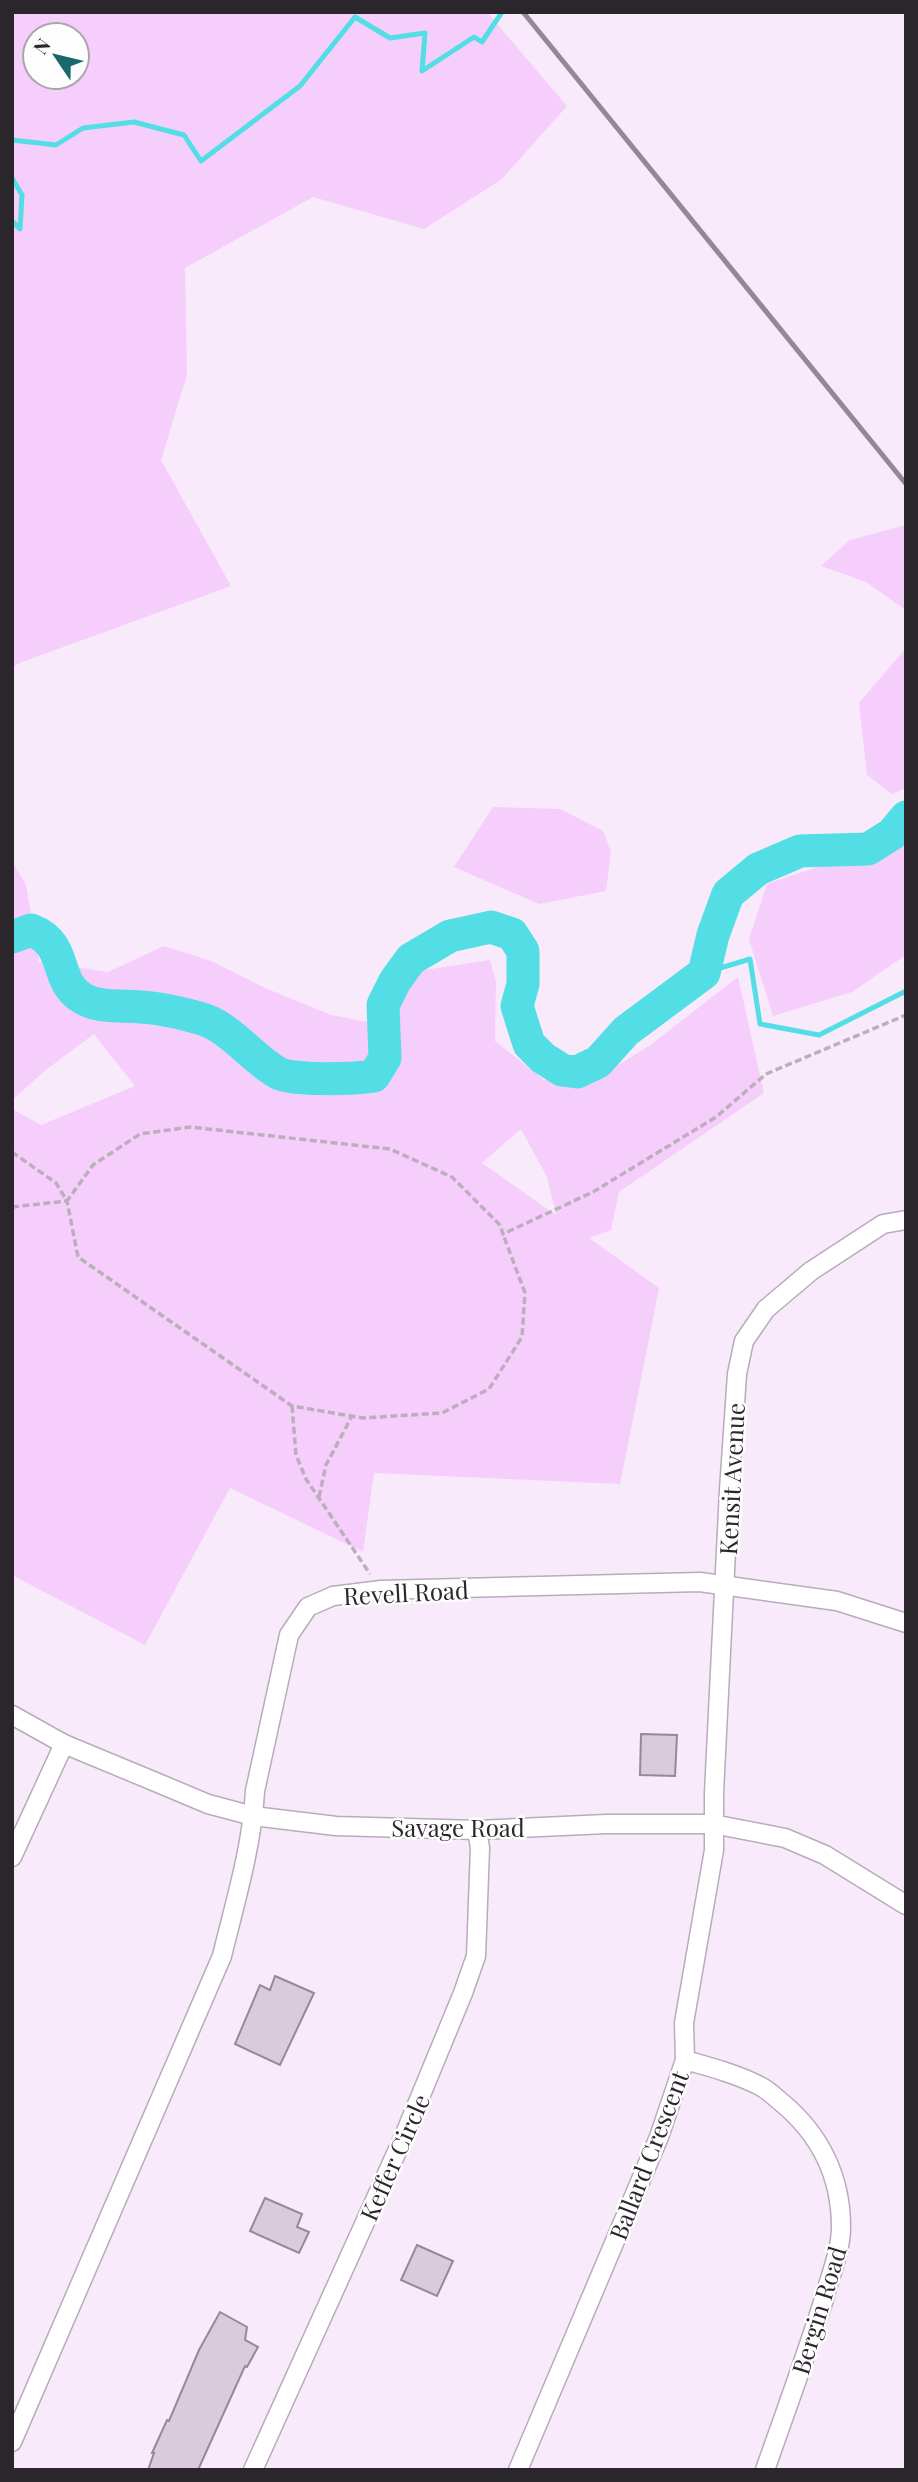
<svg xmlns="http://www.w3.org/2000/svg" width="918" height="2482" viewBox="0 0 918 2482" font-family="'Playfair Display',serif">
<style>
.green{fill:#f5cefc;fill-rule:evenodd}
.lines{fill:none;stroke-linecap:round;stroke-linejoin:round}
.stream{stroke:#53dee5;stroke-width:5}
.river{stroke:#53dee5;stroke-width:33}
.building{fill:#d9cbdb;stroke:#958897;stroke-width:2}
.minor-casing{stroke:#b8abbb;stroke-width:21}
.path{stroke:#bbafbc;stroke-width:3.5;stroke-dasharray:7 3.5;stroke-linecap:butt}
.minor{stroke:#fff;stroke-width:18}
.rail{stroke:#938994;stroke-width:5}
.labels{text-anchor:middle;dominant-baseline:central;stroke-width:5;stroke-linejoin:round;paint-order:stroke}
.street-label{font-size:24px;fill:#2b262c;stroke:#fdfdfd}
</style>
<rect width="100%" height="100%" fill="#f9eafb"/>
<g class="green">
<path d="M12,12H487L567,106L502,179L424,229L313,197L185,268L187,375L161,460L231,586L22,662L12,667ZM77,35V77H35V35Z"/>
<polygon points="906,525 906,610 866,582 821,566 850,540"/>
<polygon points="906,648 906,788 892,794 867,775 859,703"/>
<polygon points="493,807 560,809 603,831 611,852 606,891 539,904 454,867"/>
<path d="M906,825V955L852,992L773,1016L749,939L767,884C804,871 879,850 906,825Z"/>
<path d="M12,861L26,885L39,962L108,972L164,946L211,961L265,988L331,1015L389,1026L411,972L490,960L496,982L495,1041L544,1080L597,1078L649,1046L738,977L764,1093L619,1192L611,1230L589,1238L659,1288L620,1484L374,1473L363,1552L230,1488L145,1645L12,1575V1109L41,1125L135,1086L94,1034L47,1069L12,1100ZM521,1129L547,1177L556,1215L482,1163Z"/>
</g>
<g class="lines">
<g class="stream">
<polyline points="12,140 56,145 83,128 134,122 184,135 201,161 300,86 355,17 390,38 425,33 422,71 474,37 482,42 502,12"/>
<polyline points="12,178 22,195 20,229 12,221"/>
<polyline points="704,973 750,959 760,1024 819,1035 906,991"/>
</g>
<path class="river" d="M12,937L31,930C68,944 54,978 79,996C96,1009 121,1005 141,1007C160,1008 181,1013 199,1018C230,1026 251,1058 278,1073C292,1081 356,1079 374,1076L385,1058L383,1005L395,981L411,959L450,936L491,927L512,934L523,951V984L517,1006L529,1044L543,1058L562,1070L577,1072L598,1062L626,1031L704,973L713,935L728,894L758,869L800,851L868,849L892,834L906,817"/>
</g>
<g class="building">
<polygon points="641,1734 677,1735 675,1776 640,1775"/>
<polygon points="275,1976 314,1993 280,2065 235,2044 260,1985 270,1990"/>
<polygon points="265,2198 302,2214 297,2227 309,2232 299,2253 250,2231"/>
<polygon points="417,2245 453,2261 437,2296 401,2280"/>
<polygon points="220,2312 247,2327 245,2340 258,2347 247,2367 245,2366 198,2470 148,2470 154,2453 152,2453 167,2420 169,2421 199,2350"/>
</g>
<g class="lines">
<g class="minor-casing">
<g id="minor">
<polyline points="12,1715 64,1744 158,1783 208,1804 253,1816 336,1826 477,1830 606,1824 713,1824 785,1838 825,1855 906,1905"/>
<polyline points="12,1857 64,1744"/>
<path d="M685,2060C710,2067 737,2074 760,2086C768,2090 775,2097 781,2102C820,2134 841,2177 841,2227C841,2251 830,2276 824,2299C806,2356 785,2413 765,2470"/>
<path d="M12,2442L222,1956C235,1902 252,1847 255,1791L289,1635L308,1607L333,1596L381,1590L700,1582L837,1601L906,1623"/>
<polyline points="253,2470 404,2136 463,1993 476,1956 480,1848 477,1830"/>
<polyline points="518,2470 659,2137 685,2060 684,2023 714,1850 714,1793 729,1490 737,1374 744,1341 766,1309 811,1271 883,1224 906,1220"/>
</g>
</g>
<g class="path">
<polyline points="12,1152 56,1183 67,1201 93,1165 140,1134 190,1127 390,1149 452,1177 500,1225 503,1234 593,1192 716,1117 766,1074 906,1015"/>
<polyline points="12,1207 67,1201 78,1257 292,1406 363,1418 442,1413 489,1389 522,1337 525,1293 503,1234"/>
<polyline points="292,1406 296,1455 306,1479 370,1574"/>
<polyline points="319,1497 326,1465 352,1416"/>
</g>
<use href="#minor" class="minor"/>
<polyline class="rail" points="523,12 906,484"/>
</g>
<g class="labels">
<g class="street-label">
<text transform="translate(731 1479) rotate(-87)">Kensit Avenue</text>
<text transform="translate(406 1592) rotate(-3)">Revell Road</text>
<text x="458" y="1827">Savage Road</text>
<text transform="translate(648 2155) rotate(-69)">Ballard Crescent</text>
<text transform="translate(394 2157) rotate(-66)">Keffer Circle</text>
<text transform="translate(818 2310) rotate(-73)">Bergin Road</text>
</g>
</g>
<rect width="918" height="2482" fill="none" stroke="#2b262c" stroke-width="28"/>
<g transform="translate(56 56) rotate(305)"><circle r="33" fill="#fdfdfd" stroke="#a9a7a9" stroke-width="2"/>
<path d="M0-5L12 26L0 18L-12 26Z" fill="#1a686b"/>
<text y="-10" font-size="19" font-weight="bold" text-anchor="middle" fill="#2b262c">N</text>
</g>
</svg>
